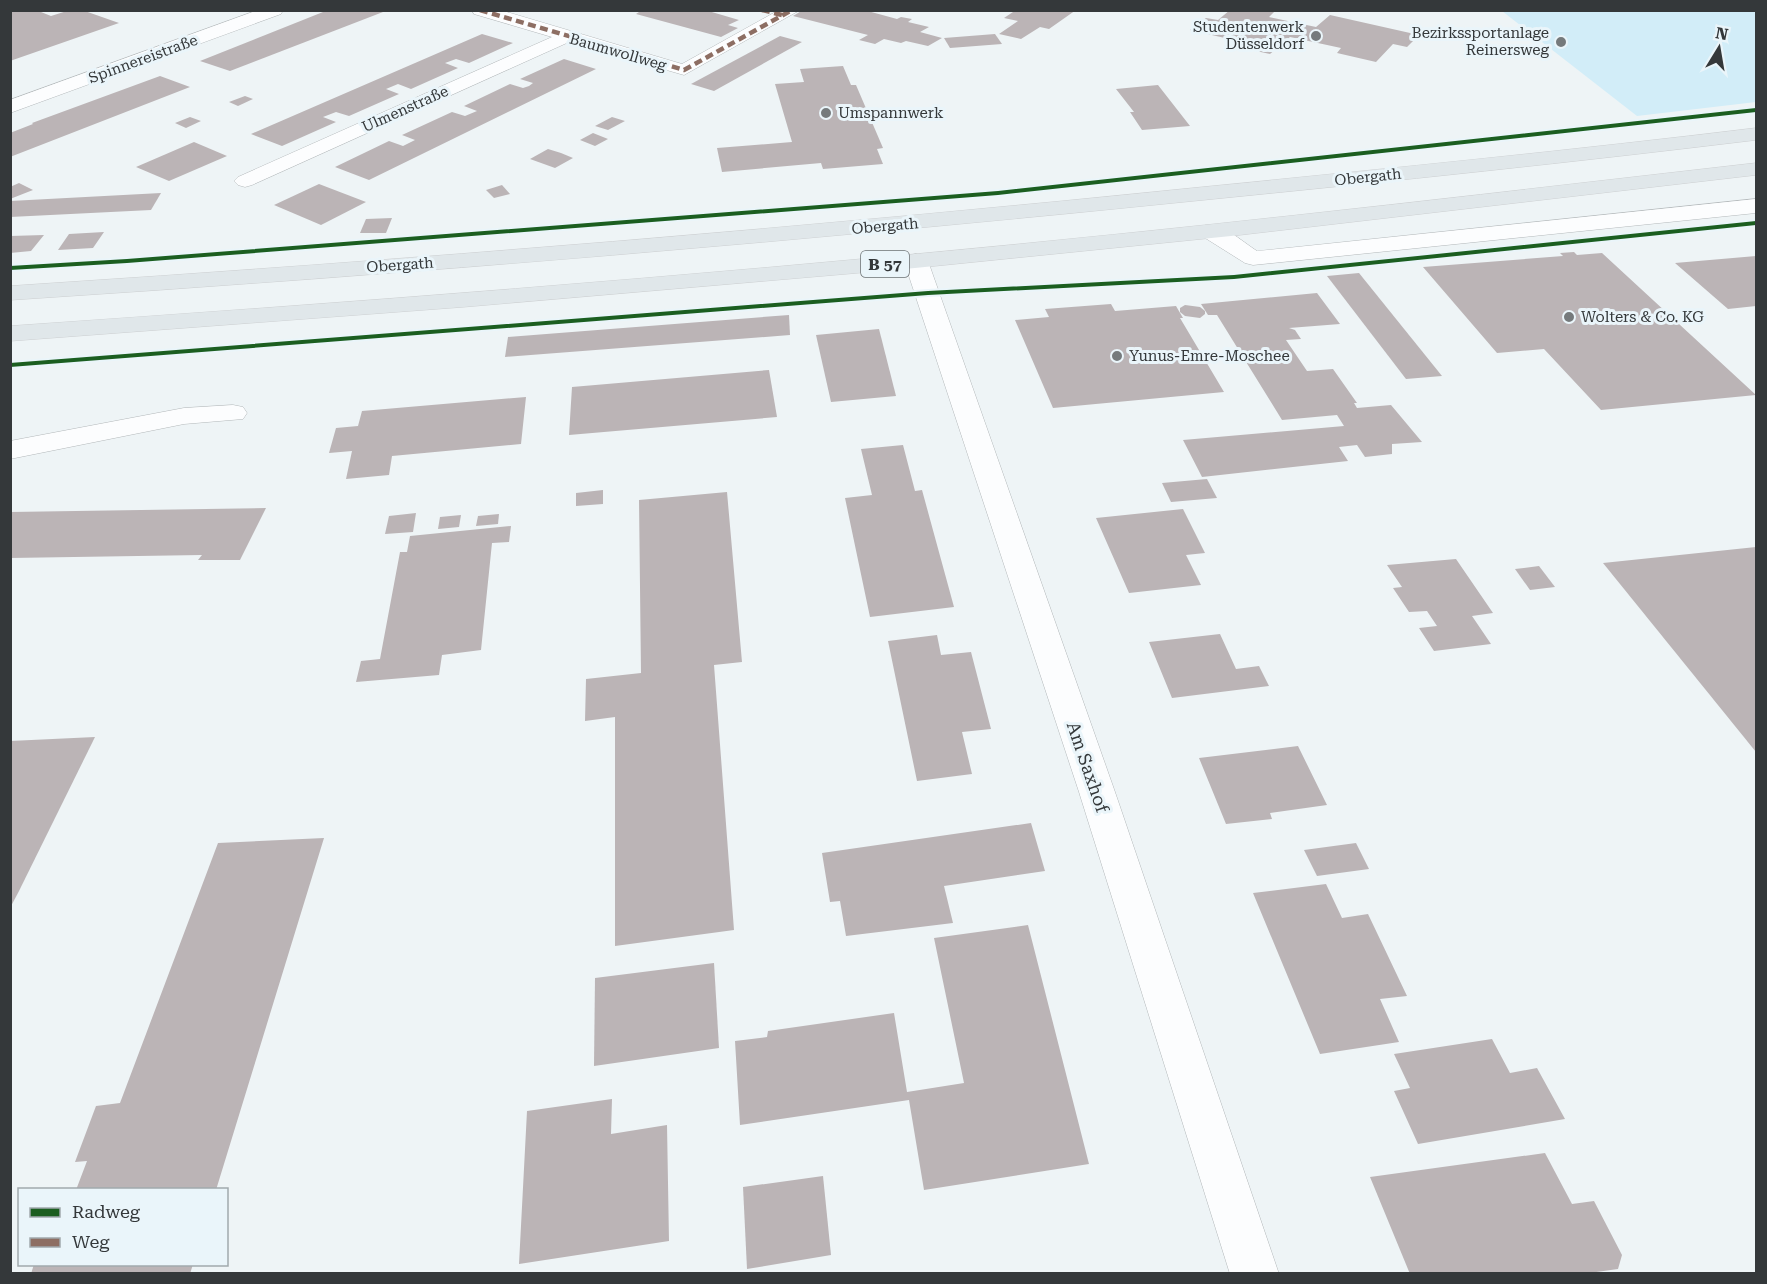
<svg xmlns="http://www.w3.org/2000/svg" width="1767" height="1284" viewBox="0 0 1767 1284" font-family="'Roboto Serif',serif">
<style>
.green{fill:#d2edf8}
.building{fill:#bbb4b6}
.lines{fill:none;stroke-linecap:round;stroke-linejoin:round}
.minor-casing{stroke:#b3b8ba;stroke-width:1}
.major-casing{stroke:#cccfd1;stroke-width:1}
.minor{fill:#fcfdfe;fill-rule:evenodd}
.major{fill:#e0e7ea;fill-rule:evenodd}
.quiet{stroke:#8d6e63;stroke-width:4.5;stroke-dasharray:8 4.5;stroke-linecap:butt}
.cycleway-casing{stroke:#eaf5fa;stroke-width:4}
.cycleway{fill:#1b5e20;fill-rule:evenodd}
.poi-dot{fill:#757a7c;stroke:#eaf5fa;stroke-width:2}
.labels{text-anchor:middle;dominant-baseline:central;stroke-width:6;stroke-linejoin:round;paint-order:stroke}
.far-poi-label{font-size:15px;fill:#34383a;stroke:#eaf5fa;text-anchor:start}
.far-street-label{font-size:15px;fill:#34383a;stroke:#eaf5fa}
.shield{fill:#eaf5fa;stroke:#6b7174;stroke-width:1.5}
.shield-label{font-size:16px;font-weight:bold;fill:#34383a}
.street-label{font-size:18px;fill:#34383a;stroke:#eaf5fa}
</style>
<rect width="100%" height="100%" fill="#eef4f6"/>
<polygon class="green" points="1502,11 1756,11 1756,102 1637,116"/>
<g class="building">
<polygon points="10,10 36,10 51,16 70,10 82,10 119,23 10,61"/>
<polygon points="328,10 383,12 230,71 200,61"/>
<polygon points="636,10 705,10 739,20 728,25 738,28 721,37 636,14 639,12"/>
<polygon points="803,10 864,10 897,19 901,17 912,19 908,22 929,27 920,32 942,38 928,46 906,41 901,43 884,39 875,44 859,40 868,35 793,16"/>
<polygon points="1016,10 1076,10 1049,29 1040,27 1021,39 999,34 1018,21 1004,18"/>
<polygon points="1230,10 1276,10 1269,17 1316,27 1330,15 1419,35 1407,47 1393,44 1376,62 1337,53 1341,48 1290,37 1270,54 1233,46 1238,41 1190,30 1206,18 1218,20"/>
<polygon points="482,34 513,43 469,63 456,59 445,63 458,68 411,89 398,84 386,89 399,94 349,116 336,112 323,117 336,122 282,146 251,134"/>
<polygon points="995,34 1002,44 950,48 944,38"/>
<polygon points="780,36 802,42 714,91 691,84"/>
<polygon points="564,59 596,69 369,180 335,167 389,141 403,146 415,140 402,135 452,112 465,116 477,111 464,106 510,84 523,88 529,86 533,83 520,79"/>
<polygon points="843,66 851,85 856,85 883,148 877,149 883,164 823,169 821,163 722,172 717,148 792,142 775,84 804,82 800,69"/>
<polygon points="160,76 190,87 10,157 10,133 33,124 32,123"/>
<polygon points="1158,85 1190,126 1142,130 1130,112 1134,112 1116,89"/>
<polygon points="245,96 253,99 238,106 229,102"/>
<polygon points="190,117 201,121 186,128 175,123"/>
<polygon points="612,117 625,121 608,130 595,126"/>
<polygon points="593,133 608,139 595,146 580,140"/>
<polygon points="194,142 227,156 169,181 136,167"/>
<polygon points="548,149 561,153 573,158 555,168 530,159"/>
<polygon points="19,183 33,190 10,199 10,187"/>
<polygon points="319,184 366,202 321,225 274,205"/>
<polygon points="502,185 510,194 494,198 486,190"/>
<polygon points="161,193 151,210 10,217 10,201"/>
<polygon points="392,218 386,233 360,233 366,219"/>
<polygon points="104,232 93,248 58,250 69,234"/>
<polygon points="44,235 31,251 10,253 10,236"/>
<polygon points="1574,252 1577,255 1602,253 1756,395 1601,410 1544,349 1497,353 1423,267 1563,256 1560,253"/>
<polygon points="1756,256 1756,306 1728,309 1675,263"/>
<polygon points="1359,273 1442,376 1406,379 1327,276"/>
<polygon points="1317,293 1340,324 1289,328 1295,330 1301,339 1286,340 1307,371 1333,369 1357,403 1354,403 1357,408 1391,405 1422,442 1392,444 1392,454 1365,457 1357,445 1339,447 1348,461 1202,477 1183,440 1344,426 1337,415 1282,420 1217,315 1208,315 1201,304"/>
<polygon points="1111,304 1115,311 1176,306 1183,318 1180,318 1224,392 1053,408 1015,320 1049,317 1045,309"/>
<polygon points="1185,305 1200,307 1205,311 1205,314 1200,318 1185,316 1180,312 1180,308"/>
<polygon points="789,315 790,335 505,357 508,337"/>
<polygon points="879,329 896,396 831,402 816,335"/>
<polygon points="769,370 777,417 569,435 572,387"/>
<polygon points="526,397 521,444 392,456 389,475 346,479 352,451 329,453 336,428 358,426 362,411"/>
<polygon points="903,445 915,491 922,490 954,607 870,617 845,498 872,495 861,449"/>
<polygon points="1207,479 1217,498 1171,502 1162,483"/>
<polygon points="603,490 603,504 576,506 576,493"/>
<polygon points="727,492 742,662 714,665 734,930 615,946 615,717 585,721 586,679 641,673 639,500"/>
<polygon points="266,508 240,560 198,560 202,555 10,558 10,512"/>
<polygon points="1183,509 1205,553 1186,555 1201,585 1129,593 1096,518"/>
<polygon points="416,513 413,532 385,534 389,516"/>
<polygon points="499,514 498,524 476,526 478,516"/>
<polygon points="461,515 459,527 438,529 440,517"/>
<polygon points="511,526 509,542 492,543 481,650 442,655 439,675 356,682 361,661 380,659 400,552 407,552 410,536"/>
<polygon points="1756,547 1756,752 1603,563"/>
<polygon points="1456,559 1493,613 1472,616 1491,644 1434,651 1419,628 1437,626 1427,611 1409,612 1393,588 1402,587 1387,565"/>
<polygon points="1539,566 1555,587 1530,590 1515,569"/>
<polygon points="1220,634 1236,669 1259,666 1269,686 1172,698 1149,642"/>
<polygon points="937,635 941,655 971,652 991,729 962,732 972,774 917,781 888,641"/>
<polygon points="95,737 19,891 10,908 10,741"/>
<polygon points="1298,746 1327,805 1270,813 1272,819 1226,824 1199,758"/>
<polygon points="1031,823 1045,871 944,886 953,923 846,936 840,901 830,902 822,853"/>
<polygon points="324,838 216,1190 76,1190 87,1161 75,1162 96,1106 120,1103 218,843"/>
<polygon points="1356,843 1369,869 1317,876 1304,850"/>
<polygon points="1326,884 1342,918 1368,914 1407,996 1380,999 1399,1042 1320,1054 1253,893"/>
<polygon points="1028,925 1089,1164 924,1190 909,1100 740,1125 735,1041 767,1037 768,1031 894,1013 907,1092 964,1083 934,938"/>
<polygon points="714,963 719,1048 594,1066 595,978"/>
<polygon points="1492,1039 1510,1073 1537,1068 1565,1119 1418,1144 1394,1091 1410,1088 1394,1054"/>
<polygon points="612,1099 611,1134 667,1125 669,1241 519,1264 527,1111"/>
<polygon points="1545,1153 1572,1204 1594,1201 1622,1255 1618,1269 1582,1274 1410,1274 1370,1177"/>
<polygon points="823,1176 831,1255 747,1269 743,1187"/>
<polygon points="34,1264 193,1264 190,1274 31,1274"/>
</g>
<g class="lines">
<g class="minor-casing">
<g id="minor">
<polygon points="258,10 283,10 281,14 10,113 10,100"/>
<polygon points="472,10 500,10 682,64 779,10 800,10 684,75 569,42 252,185 245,187 238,185 234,181 238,177 552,37 474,14"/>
<path d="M1756,199V213L1253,265L1245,263L1202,236L1199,231L1202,226C1221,221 1241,241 1257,251Z"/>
<polygon points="916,254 924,256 928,261 1115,792 1279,1274 1230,1274 1079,792 904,261 908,256"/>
<polygon points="233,405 243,407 247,413 243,419 184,424 10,459 10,441 184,408"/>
</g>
</g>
<g class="major-casing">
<g id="major">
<path d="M1756,128V140C1575,162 1394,181 1213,199C813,240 412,274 10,300V286C412,260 813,227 1213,186C1394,168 1575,150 1756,128Z"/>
<path d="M1756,163V175L1231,236L915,268L463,307L10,341V326C347,303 684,277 1020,244C1266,220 1511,191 1756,163Z"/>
</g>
</g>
<use href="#minor" class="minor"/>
<use href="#major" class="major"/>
<g class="quiet">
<polyline points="480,10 684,70 792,10"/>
<polyline points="762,10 782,15"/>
</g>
<g class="cycleway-casing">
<g id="cycleway">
<polygon points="1756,108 1756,112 998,195 127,263 10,270 10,266 127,259 998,191"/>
<polygon points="1756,221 1756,225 1234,279 928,295 10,367 10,363 928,291 1234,275"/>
</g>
</g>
<use href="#cycleway" class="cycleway"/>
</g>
<g class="poi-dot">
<circle cx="1316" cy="36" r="6"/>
<circle cx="1561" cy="42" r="6"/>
<circle cx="826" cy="113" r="6"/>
<circle cx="1569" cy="317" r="6"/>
<circle cx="1117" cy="356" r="6"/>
</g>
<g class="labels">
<g class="far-poi-label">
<text x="1304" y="27" text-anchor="end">Studentenwerk<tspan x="1304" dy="17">Düsseldorf</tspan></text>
<text x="1549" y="33" text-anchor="end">Bezirkssportanlage<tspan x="1549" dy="17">Reinersweg</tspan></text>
<text x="838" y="113">Umspannwerk</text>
<text x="1581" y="317">Wolters &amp; Co. KG</text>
<text x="1129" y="356">Yunus-Emre-Moschee</text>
</g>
<g class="far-street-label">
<text transform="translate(618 52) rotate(16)">Baumwollweg</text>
<text transform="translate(143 59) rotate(-20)">Spinnereistraße</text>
<text transform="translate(405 109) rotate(-24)">Ulmenstraße</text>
<text transform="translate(1368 177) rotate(-6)">Obergath</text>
<text transform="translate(885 226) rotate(-5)">Obergath</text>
<text transform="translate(400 265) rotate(-4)">Obergath</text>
</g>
<rect class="shield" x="861" y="251" width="48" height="26" rx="4.5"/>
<g class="shield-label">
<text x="885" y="264">B 57</text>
</g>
<g class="street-label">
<text transform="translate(1088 767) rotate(71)">Am Saxhof</text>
</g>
</g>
<rect width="1767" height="1284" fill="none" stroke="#34383a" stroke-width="24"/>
<rect x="18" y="1188" width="210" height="78" fill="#eaf5fa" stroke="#a1a9ad" stroke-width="1.5"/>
<rect x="30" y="1208" width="30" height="9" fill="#1b5e20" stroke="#a1a9ad" stroke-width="1.5"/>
<text x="72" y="1218" font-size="18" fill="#34383a">Radweg</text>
<rect x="30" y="1238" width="30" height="9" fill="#8d6e63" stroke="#a1a9ad" stroke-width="1.5"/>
<text x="72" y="1248" font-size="18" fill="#34383a">Weg</text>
<g transform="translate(1719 48) rotate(11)" stroke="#eaf5fa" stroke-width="4.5" paint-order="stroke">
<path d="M0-4.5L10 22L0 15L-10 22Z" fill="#34383a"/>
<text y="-9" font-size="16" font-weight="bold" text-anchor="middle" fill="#34383a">N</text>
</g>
</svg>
